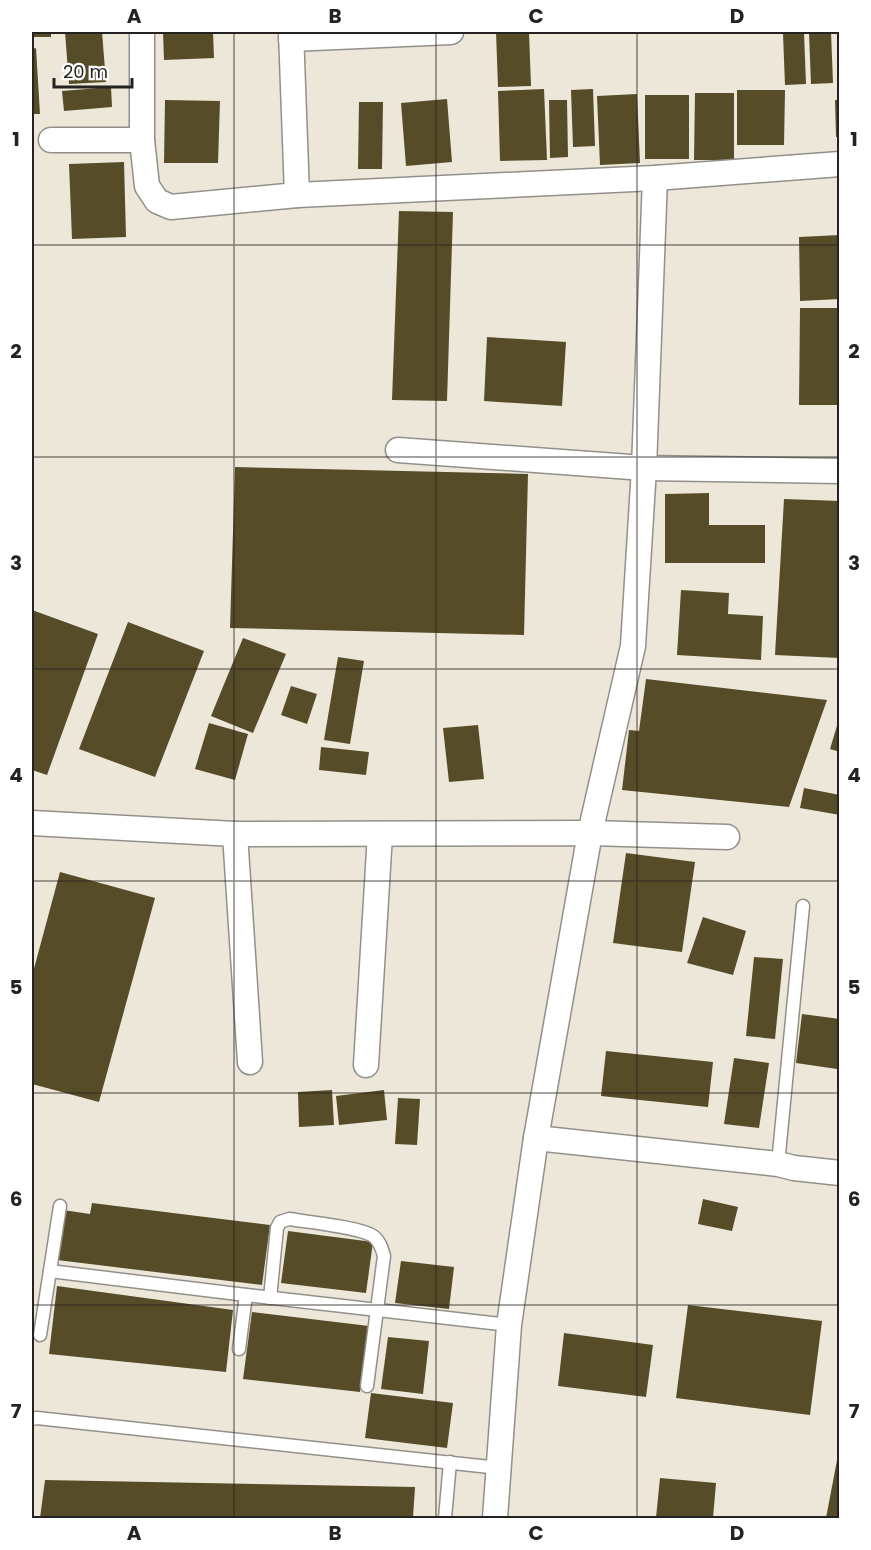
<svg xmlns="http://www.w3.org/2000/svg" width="871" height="1550" viewBox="0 0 871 1550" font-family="Poppins,sans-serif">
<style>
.built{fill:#ece7d9}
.building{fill:#574c28}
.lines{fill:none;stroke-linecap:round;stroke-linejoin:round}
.lane-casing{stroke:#92908a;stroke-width:15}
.street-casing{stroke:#92908a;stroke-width:27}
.lane{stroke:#fff;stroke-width:12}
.street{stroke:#fff;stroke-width:24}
.grid{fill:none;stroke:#242321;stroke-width:1.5;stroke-opacity:0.55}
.neatline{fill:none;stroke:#242321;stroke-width:2}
.grid-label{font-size:20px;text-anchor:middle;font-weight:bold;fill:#242321}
</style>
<rect width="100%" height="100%" fill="#f4f2ea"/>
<rect class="built" x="32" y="32" width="807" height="1486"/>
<g class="building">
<rect x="32" y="32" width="19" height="5"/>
<polygon points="65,32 102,32 106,82 69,84"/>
<polygon points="163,32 213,32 214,58 164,60"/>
<polygon points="496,32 529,32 531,86 498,87"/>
<polygon points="831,32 833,83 811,84 809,33"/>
<polygon points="804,33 806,84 785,85 783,34"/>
<polygon points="36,48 40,114 32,114 32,49"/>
<polygon points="111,87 112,107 64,111 62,91"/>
<polygon points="544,89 547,160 500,161 498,91"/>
<polygon points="593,89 595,146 573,147 571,90"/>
<polygon points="737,90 785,90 784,145 737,145"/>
<polygon points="695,93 734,93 734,160 694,160"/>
<polygon points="637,94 640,163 600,165 597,96"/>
<rect x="645" y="95" width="44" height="64"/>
<polygon points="447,99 452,162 406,166 401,103"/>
<polygon points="165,100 220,101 218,163 164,163"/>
<polygon points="549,100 567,100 568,157 550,158"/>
<polygon points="835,100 840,100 840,137 836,137"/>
<polygon points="359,102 383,102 382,169 358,169"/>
<polygon points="124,162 126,237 72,239 69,164"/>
<polygon points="399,211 453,212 447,401 392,400"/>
<polygon points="840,235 840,299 800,301 799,237"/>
<polygon points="800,308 840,308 840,405 799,405"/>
<polygon points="487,337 566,342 562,406 484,401"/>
<polygon points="235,467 528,474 524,635 230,628"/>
<polygon points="709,493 709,525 765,525 765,563 665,563 665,494"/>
<polygon points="784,499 840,501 840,658 775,655"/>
<polygon points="681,590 729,593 728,614 763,616 761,660 677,655"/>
<polygon points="32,610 98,634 47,775 32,770"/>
<polygon points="128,622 204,651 155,777 79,749"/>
<polygon points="243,638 286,654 253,733 211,716"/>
<polygon points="338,657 364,661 350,744 324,740"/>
<polygon points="646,679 827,700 789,807 622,790 629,730 639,731"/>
<polygon points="291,686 317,694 307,724 281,715"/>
<polygon points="839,719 840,720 840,752 830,749"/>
<polygon points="209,723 248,734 235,780 195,769"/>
<polygon points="478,725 484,779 449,782 443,728"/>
<polygon points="321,747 369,752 366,775 319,770"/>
<polygon points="804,788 840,795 840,815 800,808"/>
<polygon points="626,853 695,862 682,952 613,943"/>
<polygon points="60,872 155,898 99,1102 32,1084 32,976"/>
<polygon points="703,917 746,931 733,975 687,963"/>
<polygon points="754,957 783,959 775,1039 746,1036"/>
<polygon points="802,1014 840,1019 840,1047 837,1069 796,1063"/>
<polygon points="606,1051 713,1062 708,1107 601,1096"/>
<polygon points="734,1058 769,1063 759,1128 724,1124"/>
<polygon points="332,1090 334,1125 299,1127 298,1092"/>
<polygon points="384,1090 387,1120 339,1125 336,1096"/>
<polygon points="398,1098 420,1099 417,1145 395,1144"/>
<polygon points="703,1199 738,1207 732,1231 698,1224"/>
<polygon points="92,1203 270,1225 262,1285 57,1260 63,1210 90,1214"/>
<polygon points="288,1231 373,1242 366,1293 281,1283"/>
<polygon points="401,1261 454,1267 449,1309 395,1303"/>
<polygon points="57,1286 233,1310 226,1372 49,1354"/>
<polygon points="688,1305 822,1321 810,1415 676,1398"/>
<polygon points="252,1312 369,1326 360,1392 243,1379"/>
<polygon points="564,1333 653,1345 646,1397 558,1386"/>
<polygon points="388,1337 429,1341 423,1394 381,1389"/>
<polygon points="371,1393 453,1403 447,1448 365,1438"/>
<polygon points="838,1455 840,1518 826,1518"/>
<polygon points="660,1478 716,1483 713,1518 656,1518"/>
<polygon points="45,1480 415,1487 413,1518 40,1518"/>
</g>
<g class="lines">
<g class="lane-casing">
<g id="lane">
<polyline points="778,1164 803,906"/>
<polyline points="50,1271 246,1295 509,1325"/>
<path d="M270,1298L277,1228L280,1222L289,1219C308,1222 359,1227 373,1236C380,1241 382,1249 384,1256L367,1386"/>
<polyline points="40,1335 60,1206"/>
<polyline points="239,1349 246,1295"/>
<polyline points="32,1419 37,1418 499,1468"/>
<polyline points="445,1518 450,1462"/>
</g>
</g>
<g class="street-casing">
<g id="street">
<polyline points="142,32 142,140 147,186 157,201 171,207 297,195 655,178 840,164"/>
<polyline points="291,32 297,195"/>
<polyline points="291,39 451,32"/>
<polyline points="51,140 142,140"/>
<polyline points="398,450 644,468 840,471"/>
<polyline points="32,823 235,834 590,833 727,837"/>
<polyline points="235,834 250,1062"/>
<polyline points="366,1065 380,834"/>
<polyline points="536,1138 778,1164 794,1168 840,1173"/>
<polyline points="495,1518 509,1325 536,1138 590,833 633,646 644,468 655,178"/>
</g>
</g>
<use href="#lane" class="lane"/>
<use href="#street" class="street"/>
</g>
<path class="grid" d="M234,32V1518M436,32V1518M637,32V1518M32,245H840M32,457H840M32,669H840M32,881H840M32,1093H840M32,1305H840"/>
<rect width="871" height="1550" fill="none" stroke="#ffffff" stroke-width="66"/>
<path d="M54 78v9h78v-9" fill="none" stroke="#242321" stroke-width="3"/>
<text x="63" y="78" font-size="18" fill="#242321" stroke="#ffffff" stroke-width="4.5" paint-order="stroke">20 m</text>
<rect x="33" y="33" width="805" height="1484" class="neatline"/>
<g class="grid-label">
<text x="134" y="23">A</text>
<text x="335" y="23">B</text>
<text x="536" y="23">C</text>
<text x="737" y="23">D</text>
<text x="16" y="146">1</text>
<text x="854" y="146">1</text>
<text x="16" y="358">2</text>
<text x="854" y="358">2</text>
<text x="16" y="570">3</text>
<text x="854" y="570">3</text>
<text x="16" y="782">4</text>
<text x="854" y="782">4</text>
<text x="16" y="994">5</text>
<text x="854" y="994">5</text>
<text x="16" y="1206">6</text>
<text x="854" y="1206">6</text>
<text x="16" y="1418">7</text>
<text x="854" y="1418">7</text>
<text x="134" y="1540">A</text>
<text x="335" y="1540">B</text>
<text x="536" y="1540">C</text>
<text x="737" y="1540">D</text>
</g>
</svg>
